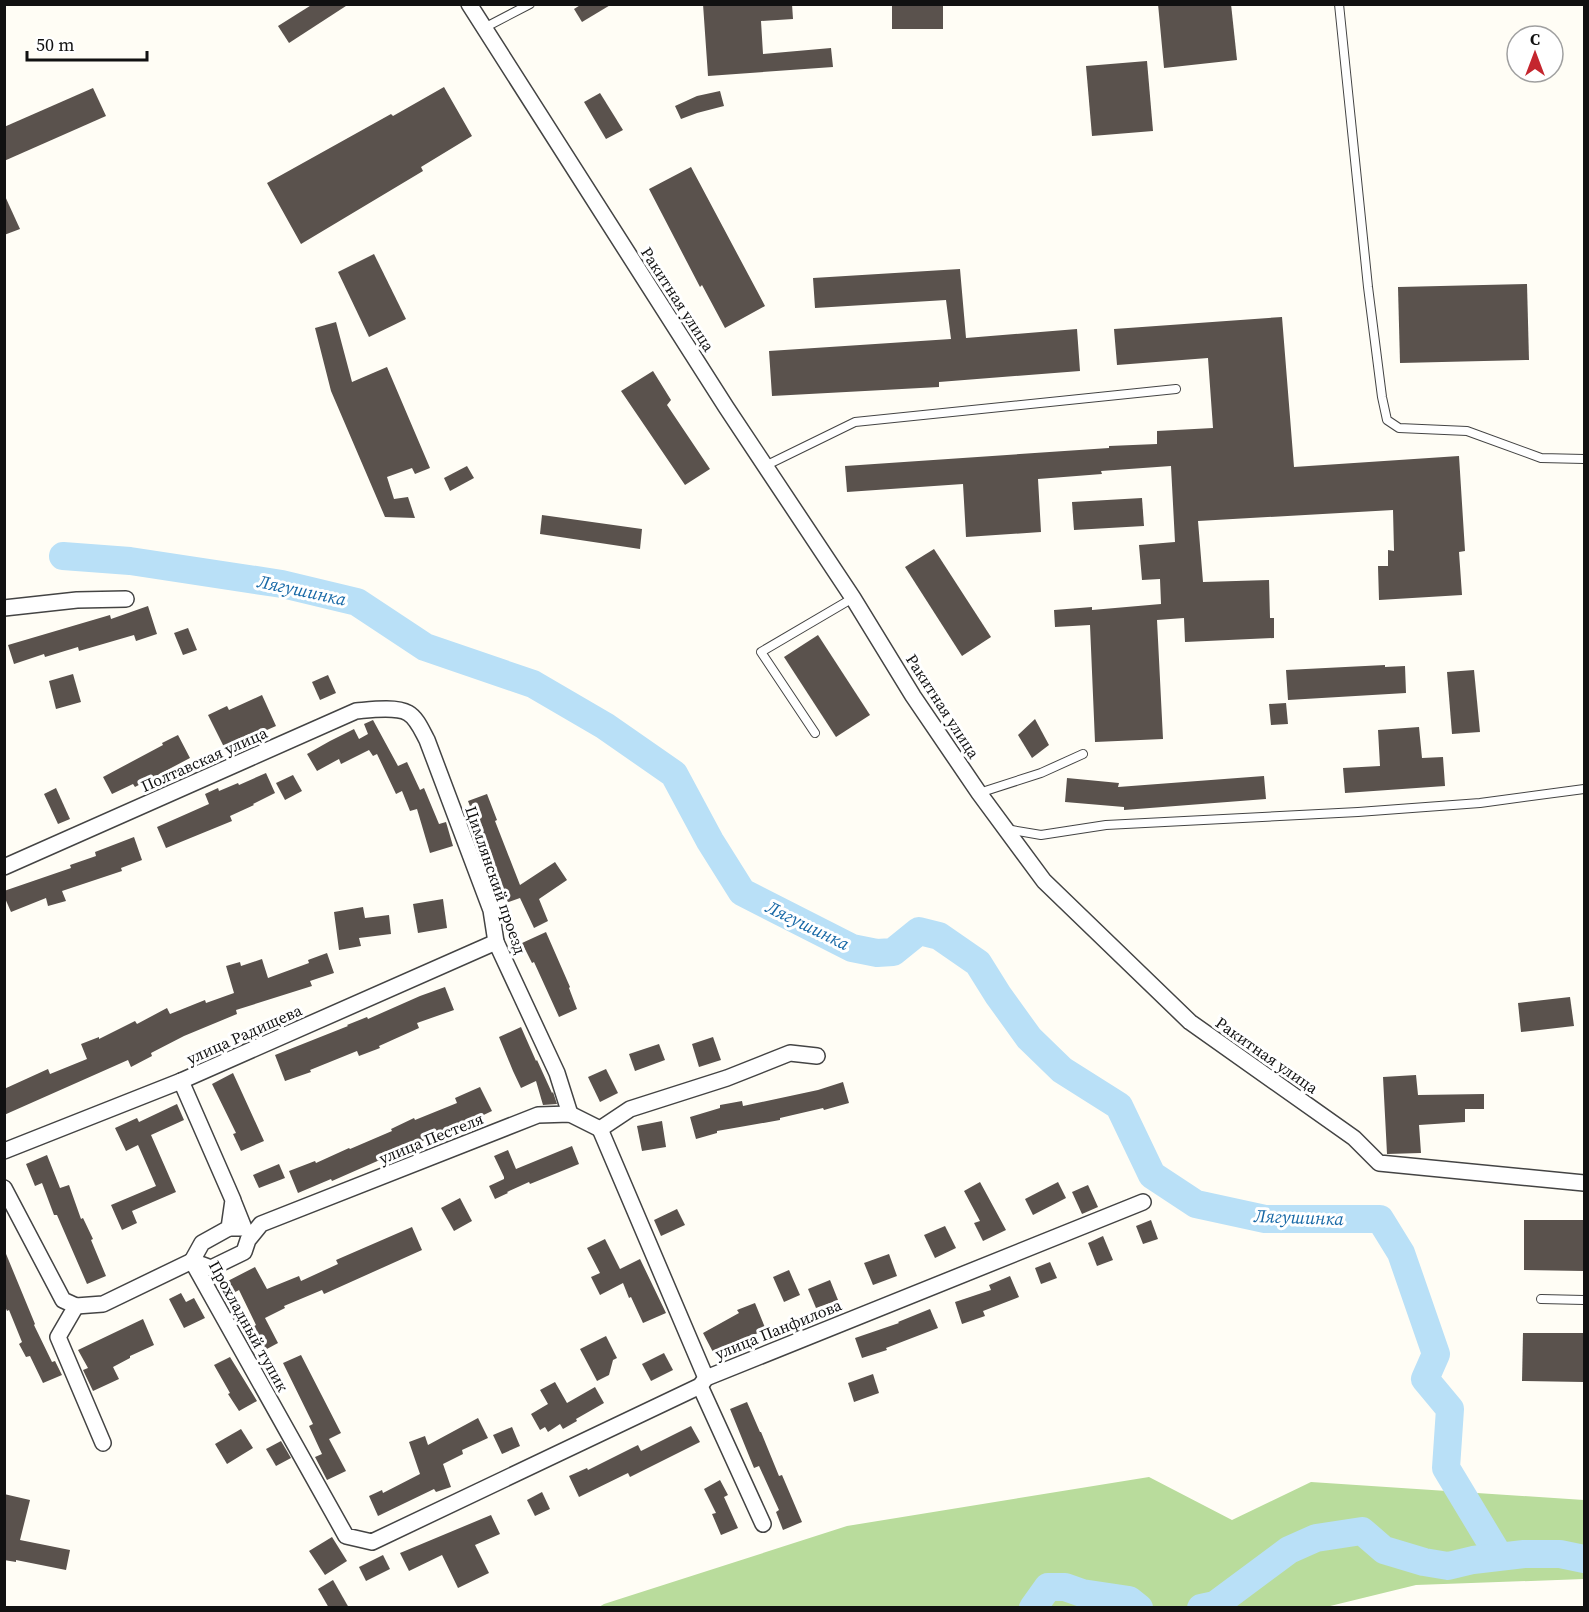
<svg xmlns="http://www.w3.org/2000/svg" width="1589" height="1612" viewBox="0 0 1589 1612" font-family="'Source Serif 4',serif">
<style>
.forest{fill:#b9dc9c}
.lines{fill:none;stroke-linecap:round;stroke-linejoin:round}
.river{stroke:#b9e0f7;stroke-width:28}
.building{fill:#5a524d}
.lane-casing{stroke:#444;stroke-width:10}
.street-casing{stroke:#444;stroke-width:18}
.lane{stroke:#fff;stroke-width:8}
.street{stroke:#fff;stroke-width:15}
.labels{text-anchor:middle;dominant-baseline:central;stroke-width:6;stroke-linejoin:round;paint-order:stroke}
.street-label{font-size:16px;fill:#111;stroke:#fff}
.water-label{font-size:18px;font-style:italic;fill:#1768a6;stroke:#fff}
</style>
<rect width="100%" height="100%" fill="#fffdf5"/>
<polygon class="forest" points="1149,1477 1232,1520 1311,1482 1584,1500 1584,1579 1416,1585 1322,1608 599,1607 604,1604 847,1526"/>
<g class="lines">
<g class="river">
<polyline points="63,556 130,561 282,584 357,602 425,647 533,684 605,726 674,774 710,841 742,892 852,948 877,953 893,952 919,931 939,936 978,963 998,995 1029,1038 1062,1070 1119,1106 1152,1175 1196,1204 1265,1219 1380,1219 1401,1253 1436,1354 1425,1379 1450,1409 1446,1468 1499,1556"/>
<polyline points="1033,1608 1048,1587 1065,1587 1082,1593 1129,1600 1139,1608"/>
<polyline points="1201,1608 1215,1605 1289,1550 1316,1538 1362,1531 1384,1550 1424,1562 1448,1566 1473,1560 1524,1554 1560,1554 1584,1559"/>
</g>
</g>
<g class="building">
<polygon points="313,4 349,4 289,43 278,26"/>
<polygon points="582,4 612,4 582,22 574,9"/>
<polygon points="703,4 792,4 793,19 761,21 763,54 831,48 833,67 708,76"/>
<rect x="892" y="4" width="51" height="25"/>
<polygon points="1158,4 1231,4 1237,60 1164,68"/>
<polygon points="1147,61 1153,131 1092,136 1086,66"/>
<polygon points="444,87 472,136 421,167 423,171 301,244 267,183 391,114 393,116"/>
<polygon points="93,88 106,116 4,161 4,127"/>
<polygon points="720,91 724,106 697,113 681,119 675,106 697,96"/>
<polygon points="600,93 623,130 606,139 584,102"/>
<polygon points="691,167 765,306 725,328 702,285 700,287 649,189"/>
<polygon points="4,194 20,229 4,235"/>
<polygon points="374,254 406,319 369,337 338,272"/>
<polygon points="960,269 966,338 1077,329 1080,371 939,382 939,387 772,396 769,351 951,339 946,300 815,308 813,278"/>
<polygon points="1527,284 1529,360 1400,363 1398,287"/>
<polygon points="1282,317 1294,467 1459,456 1465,551 1459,552 1462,595 1379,600 1378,566 1388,566 1388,550 1394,551 1393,510 1198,521 1203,582 1269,580 1270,618 1274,618 1274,638 1185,642 1184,618 1157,620 1163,739 1095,742 1090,625 1055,627 1054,610 1092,607 1092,610 1161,604 1160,579 1142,580 1139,545 1175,542 1171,466 1101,471 1102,474 1038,479 1041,532 966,537 963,484 847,492 845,466 1109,448 1109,446 1157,444 1157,431 1213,428 1208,358 1117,365 1114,329"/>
<polygon points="336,322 352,382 387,367 430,468 415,474 412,468 387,477 394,499 408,497 415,518 385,517 331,391 315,328"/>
<polygon points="653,371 671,400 667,405 710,469 685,485 621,391"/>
<polygon points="467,466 474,478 450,491 444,478"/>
<polygon points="1142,498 1144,526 1074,530 1072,502"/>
<polygon points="542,515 642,529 640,549 540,534"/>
<polygon points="934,549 991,637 962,656 905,567"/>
<polygon points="148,606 157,634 136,641 134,635 79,651 78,647 45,657 44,654 14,664 8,645 110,615 111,619"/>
<polygon points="188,628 197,650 183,655 174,633"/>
<polygon points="818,635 870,715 836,737 784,657"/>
<polygon points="1385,665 1385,667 1405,666 1406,693 1288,700 1286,670"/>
<polygon points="1474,670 1480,732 1452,734 1447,672"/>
<polygon points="73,674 81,702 56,709 49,681"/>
<polygon points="328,675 336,693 320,700 312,682"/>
<polygon points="262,695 276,726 251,737 250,734 224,747 208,715 227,706 229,710"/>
<polygon points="1286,703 1288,724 1271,725 1269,704"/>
<polygon points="1035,719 1049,745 1032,758 1018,735"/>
<polygon points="373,720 398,766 407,762 420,790 424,788 439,824 446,822 453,846 430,853 417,809 410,811 402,791 396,794 377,754 373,756 369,750 341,764 339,759 317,771 307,754 330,741 354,729 359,739 368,734 364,724"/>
<polygon points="1419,727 1422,758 1443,757 1445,786 1345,793 1343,768 1380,766 1378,730"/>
<polygon points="178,735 190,758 135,787 133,784 112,794 103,777 163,745 162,743"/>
<polygon points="266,773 275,793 253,804 254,805 230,816 232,821 166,848 157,827 209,804 205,794 218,788 219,791 238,783 239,785"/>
<polygon points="293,775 302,791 285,800 276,783"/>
<polygon points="1264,776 1266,799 1124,810 1124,807 1065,802 1067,778 1119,783 1118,787"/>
<polygon points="56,788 70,819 58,824 44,794"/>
<polygon points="487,794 497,820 495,821 520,885 555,862 567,880 539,899 548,921 534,928 520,898 506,903 493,870 491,871 482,846 485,845 468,801"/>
<polygon points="134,837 142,860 121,868 122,871 62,891 66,901 48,906 46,898 11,912 4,896 4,891 71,868 70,865 96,856 95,852"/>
<polygon points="443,899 447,928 418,933 413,904"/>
<polygon points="363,907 365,918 389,915 391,934 359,938 361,946 339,950 334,912"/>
<polygon points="546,932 570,987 569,988 577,1009 559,1017 534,962 532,963 522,943"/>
<polygon points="327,953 334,973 310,981 312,986 236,1010 237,1014 184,1036 151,1053 152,1056 131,1067 128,1060 4,1115 4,1089 48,1069 50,1074 87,1059 81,1044 99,1037 99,1039 135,1021 137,1024 167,1008 170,1014 205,1000 206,1003 234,993 226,966 240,962 241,966 262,959 268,978 309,963 308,960"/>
<polygon points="445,987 454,1010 417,1023 419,1028 379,1046 380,1048 359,1056 357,1051 310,1070 311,1072 285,1081 275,1055 348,1026 347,1025 367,1017 368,1019 420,996"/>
<polygon points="1570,997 1574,1026 1521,1032 1518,1003"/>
<polygon points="521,1027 536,1061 537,1060 552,1093 553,1092 557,1104 543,1105 536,1081 521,1088 513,1071 499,1037"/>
<polygon points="713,1037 721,1060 699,1067 692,1044"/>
<polygon points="659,1044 665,1060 635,1071 629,1054"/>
<polygon points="606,1069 618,1093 600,1102 588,1077"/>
<polygon points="233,1073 264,1141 241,1151 233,1134 236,1133 212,1084"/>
<polygon points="1416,1075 1418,1095 1484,1094 1484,1109 1465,1109 1465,1122 1419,1125 1421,1153 1387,1154 1383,1077"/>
<polygon points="843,1082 849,1103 824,1110 823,1108 780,1118 780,1120 717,1131 717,1133 696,1139 690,1117 720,1108 720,1105 742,1101 743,1106 818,1090"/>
<polygon points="480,1087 492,1111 452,1130 433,1138 432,1137 332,1181 331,1179 298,1193 289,1171 315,1161 316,1163 349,1148 350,1149 392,1131 391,1129 414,1118 415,1120 457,1103 455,1098"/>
<polygon points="177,1104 184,1120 151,1135 176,1192 132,1211 137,1223 122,1230 111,1205 156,1186 138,1145 126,1151 115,1128 137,1118 139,1122"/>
<polygon points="662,1121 666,1147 642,1151 637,1126"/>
<polygon points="572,1146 579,1164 530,1184 529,1182 507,1192 508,1193 495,1199 489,1186 504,1179 504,1177 494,1156 508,1150 516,1169"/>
<polygon points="47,1155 60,1188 69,1185 81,1219 83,1218 93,1239 91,1240 106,1276 87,1284 57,1215 54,1215 42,1183 35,1186 26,1164"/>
<polygon points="279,1164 285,1178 259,1188 253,1175"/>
<polygon points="980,1182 1006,1230 983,1241 974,1223 980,1221 964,1191"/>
<polygon points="1058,1182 1066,1198 1033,1215 1025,1199"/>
<polygon points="1088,1185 1098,1207 1082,1214 1072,1192"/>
<polygon points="460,1198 472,1221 454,1231 441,1208"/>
<polygon points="677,1209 685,1225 661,1236 654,1220"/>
<polygon points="1151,1220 1158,1239 1143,1244 1136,1226"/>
<polygon points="1524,1220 1584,1220 1584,1271 1524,1270"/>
<polygon points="945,1226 956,1248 935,1258 924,1235"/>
<polygon points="412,1227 422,1250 324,1294 322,1290 284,1306 285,1308 265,1318 278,1343 265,1350 253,1327 256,1325 239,1290 226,1297 220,1285 255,1267 267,1289 299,1276 301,1281 338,1264 336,1260"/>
<polygon points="1103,1236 1113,1260 1097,1266 1088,1243"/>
<polygon points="605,1239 620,1269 640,1259 666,1313 643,1323 631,1297 629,1298 623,1283 600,1295 591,1277 600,1273 587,1248"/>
<polygon points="4,1249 35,1324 34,1325 52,1362 55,1361 62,1375 43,1383 30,1356 26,1357 19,1344 22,1342 9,1310 7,1311 4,1304"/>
<polygon points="889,1254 897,1276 873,1285 864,1263"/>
<polygon points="1050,1262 1057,1278 1041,1284 1035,1268"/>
<polygon points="789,1270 800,1295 784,1302 773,1277"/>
<polygon points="1010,1276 1019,1297 983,1311 985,1316 962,1324 955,1302 991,1290 989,1285"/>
<polygon points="830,1280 838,1300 816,1308 808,1289"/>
<polygon points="181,1293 186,1302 194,1298 205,1318 184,1328 169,1299"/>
<polygon points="755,1303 766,1330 732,1343 733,1344 714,1354 703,1333 739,1313 737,1310"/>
<polygon points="930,1309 938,1328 886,1348 887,1350 862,1358 855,1338 899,1323 898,1322"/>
<polygon points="143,1319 154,1345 130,1356 130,1358 113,1367 119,1379 93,1391 83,1370 88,1368 78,1350"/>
<polygon points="1523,1333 1584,1333 1584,1382 1522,1381"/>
<polygon points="606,1336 617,1358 613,1360 609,1375 597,1381 580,1349"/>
<polygon points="664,1353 673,1370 651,1381 642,1364"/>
<polygon points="301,1355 341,1433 329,1439 346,1471 327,1480 315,1457 322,1454 309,1426 313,1424 283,1363"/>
<polygon points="230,1357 257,1401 239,1411 228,1394 230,1393 214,1365"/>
<polygon points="873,1374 879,1393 854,1402 848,1383"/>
<polygon points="555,1382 567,1403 595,1387 604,1403 576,1419 577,1421 563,1429 560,1424 548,1432 545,1427 540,1430 531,1414 548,1404 540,1390"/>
<polygon points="747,1402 760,1432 761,1432 779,1476 782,1475 802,1522 783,1530 776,1512 779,1510 759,1466 754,1468 730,1409"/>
<polygon points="478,1418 488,1438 462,1450 463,1454 443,1464 451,1487 436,1492 434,1489 378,1516 369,1496 382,1490 383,1493 420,1474 409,1442 425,1436 428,1445"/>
<polygon points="691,1426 700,1442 630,1477 628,1473 579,1497 569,1476 587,1468 588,1470 638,1445 641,1451"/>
<polygon points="512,1427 520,1446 502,1454 493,1435"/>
<polygon points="241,1429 253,1448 227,1464 215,1444"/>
<polygon points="281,1441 291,1458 276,1466 266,1449"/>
<polygon points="720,1480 728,1495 724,1497 738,1528 721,1535 712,1514 716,1513 704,1489"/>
<polygon points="542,1492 550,1509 535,1516 527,1500"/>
<polygon points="4,1494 30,1500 20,1540 70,1550 66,1570 16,1560 16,1562 4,1560"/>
<polygon points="491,1515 500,1534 475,1545 489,1573 458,1588 442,1555 409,1571 400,1553"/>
<polygon points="332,1537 347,1561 325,1575 309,1551"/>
<polygon points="383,1555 390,1569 366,1581 359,1567"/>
<polygon points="333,1580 349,1608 329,1608 318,1589"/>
</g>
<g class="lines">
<g class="lane-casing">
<g id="lane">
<polyline points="1339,4 1368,287 1382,397 1387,420 1399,428 1467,431 1541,458 1584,459"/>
<polyline points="484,28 530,4"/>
<polyline points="765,466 855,422 1176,389"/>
<polyline points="815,733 761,652 853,598"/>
<polyline points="979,793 1041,773 1083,754"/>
<polyline points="1006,829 1041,835 1106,825 1358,812 1480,803 1584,789"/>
<polyline points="1541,1299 1584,1300"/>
</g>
</g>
<g class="street-casing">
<g id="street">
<polyline points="469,4 726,407 853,598 913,696 979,793 1044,881 1190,1022 1354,1138 1379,1163 1584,1183"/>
<polyline points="4,608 77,600 126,599"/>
<path d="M4,867L356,711C369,710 396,706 408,713C417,718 422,731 427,740L491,910L496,942L557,1073L570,1114"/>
<polyline points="181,1081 233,1200 229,1228 202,1243 192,1261 346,1536 372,1542 700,1386 706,1378 1143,1202"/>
<polyline points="600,1129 706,1378"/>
<polyline points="4,1151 181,1081 496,942"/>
<polyline points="4,1188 63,1300 76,1306 58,1337 103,1443"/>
<polyline points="229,1228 244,1228 234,1203"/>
<polyline points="76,1306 103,1304 192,1261 211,1268 244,1252 248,1240 261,1224 538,1115 570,1114 600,1129 630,1109 727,1078 790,1053 817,1056"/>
<polyline points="700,1386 763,1524"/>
</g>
</g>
<use href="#lane" class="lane"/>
<use href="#street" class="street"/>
</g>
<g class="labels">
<g class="street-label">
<text transform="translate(678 299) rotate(57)">Ракитная улица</text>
<text transform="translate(943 706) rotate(57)">Ракитная улица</text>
<text transform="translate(204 759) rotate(-24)">Полтавская улица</text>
<text transform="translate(496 880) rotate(71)">Цимлянский проезд</text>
<text transform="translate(244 1034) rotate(-24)">улица Радищева</text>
<text transform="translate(1267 1055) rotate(35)">Ракитная улица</text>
<text transform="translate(431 1138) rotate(-22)">улица Пестеля</text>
<text transform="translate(249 1326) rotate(61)">Прохладный тупик</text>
<text transform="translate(778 1329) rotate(-22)">улица Панфилова</text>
</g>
<g class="water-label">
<text transform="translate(302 590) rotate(12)">Лягушинка</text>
<text transform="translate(808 925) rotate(26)">Лягушинка</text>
<text transform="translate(1299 1217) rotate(2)">Лягушинка</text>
</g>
</g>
<rect width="1589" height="1612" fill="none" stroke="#111111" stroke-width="12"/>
<g transform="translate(1535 54)"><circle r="28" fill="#ffffff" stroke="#a0a0a0" stroke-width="1.5"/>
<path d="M0-4.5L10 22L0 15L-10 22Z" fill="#c4262e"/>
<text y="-9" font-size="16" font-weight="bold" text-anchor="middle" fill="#111111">С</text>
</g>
<path d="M27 51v9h120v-9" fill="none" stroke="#111111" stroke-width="3"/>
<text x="36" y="51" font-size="18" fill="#111111" stroke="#ffffff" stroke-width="4.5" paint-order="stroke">50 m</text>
</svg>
